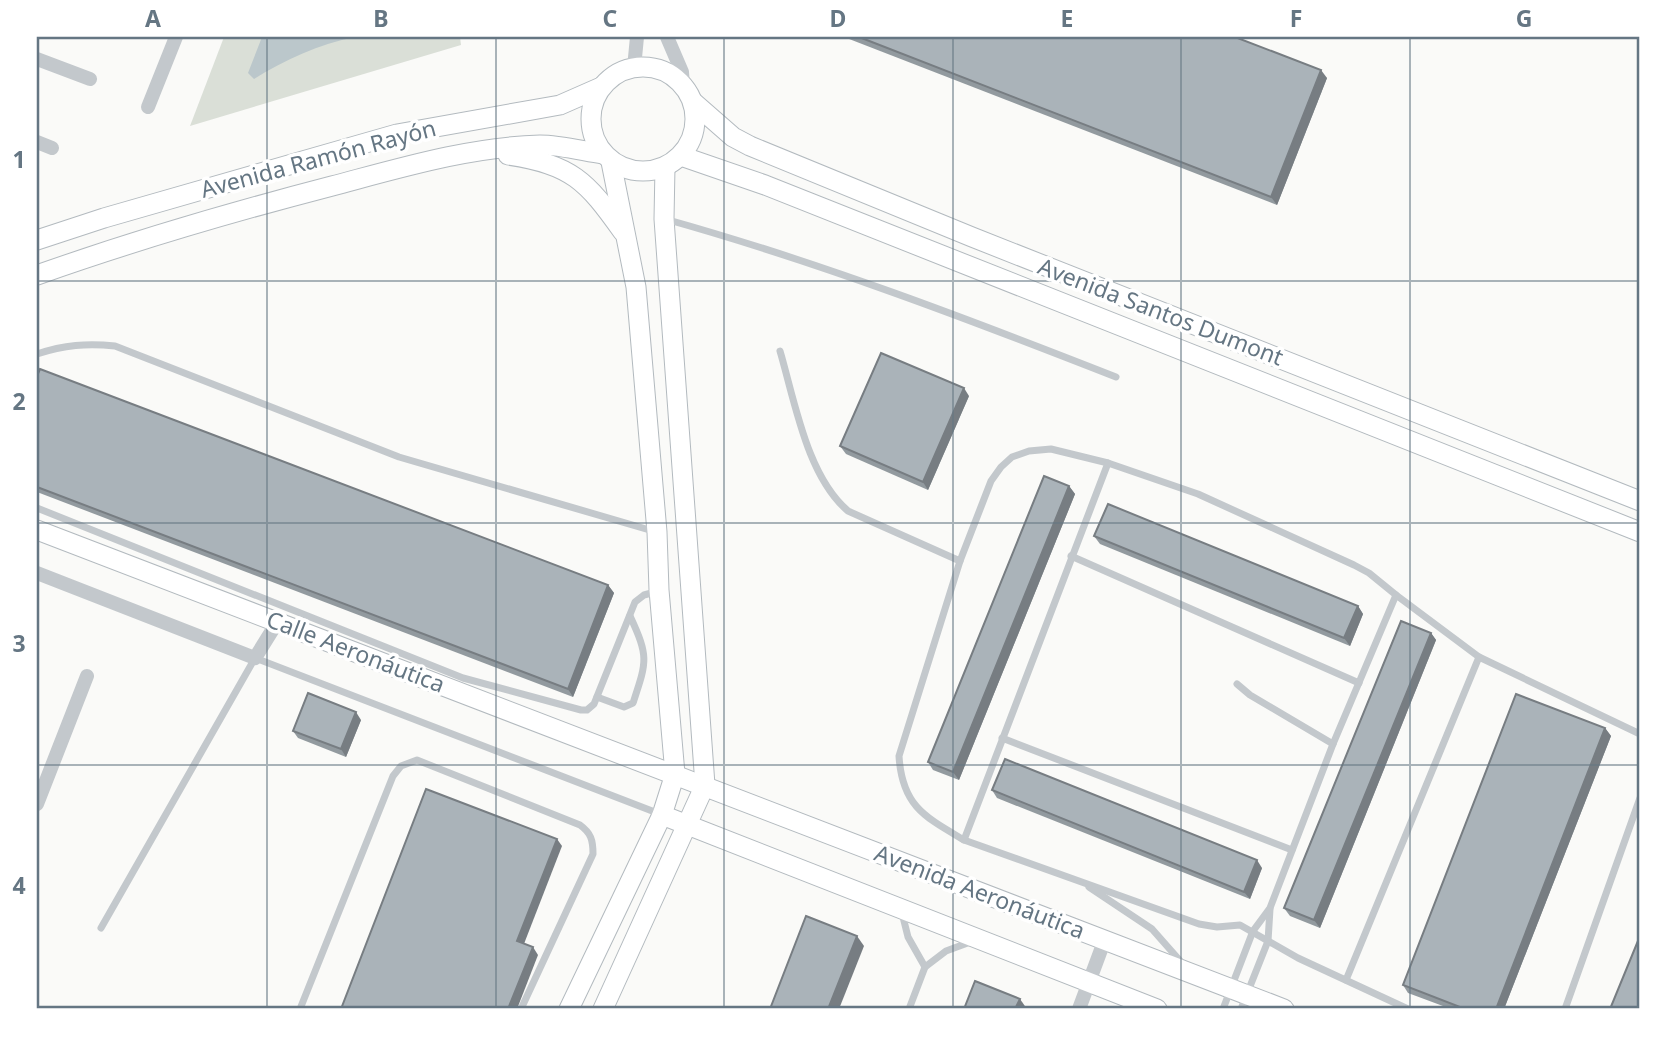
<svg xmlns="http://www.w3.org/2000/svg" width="1677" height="1046" viewBox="0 0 1677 1046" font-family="'Noto Sans',sans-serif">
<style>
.green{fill:#dadfd7}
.water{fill:#bbc7cb}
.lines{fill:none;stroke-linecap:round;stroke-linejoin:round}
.secondary-casing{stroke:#b3babf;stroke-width:21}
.service{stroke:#c3c8cc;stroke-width:7}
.minor{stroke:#c3c8cc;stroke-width:14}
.secondary{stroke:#fff;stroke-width:19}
.wall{fill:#929a9f}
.shaded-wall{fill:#777d82}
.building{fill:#aab3b9;stroke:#777d82;stroke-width:2}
.grid{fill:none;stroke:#657683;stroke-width:2;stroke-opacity:0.55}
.labels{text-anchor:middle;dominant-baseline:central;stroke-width:7;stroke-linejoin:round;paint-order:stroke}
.street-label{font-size:23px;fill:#657683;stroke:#fff}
.neatline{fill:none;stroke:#657683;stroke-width:2.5}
.grid-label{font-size:23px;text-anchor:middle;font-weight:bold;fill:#657683}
</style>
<rect width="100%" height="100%" fill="#fafaf8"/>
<polygon class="green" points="224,37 460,37 461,45 190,126"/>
<path class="water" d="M262,37H355C320,44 284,60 254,79L248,73Z"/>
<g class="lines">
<g class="secondary-casing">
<g id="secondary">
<circle cx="643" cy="119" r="52"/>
<polyline points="693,102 733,137 750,146 972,237 1640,501"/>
<path d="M508,155C572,165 586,180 623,232"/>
<polyline points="681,156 765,185 1640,532"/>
<polyline points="37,240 104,218 397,134 560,105 601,87"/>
<path d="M37,275C133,241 232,212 332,186C400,168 469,147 540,145C560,145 583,151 603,154"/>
<polyline points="37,530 1284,1009"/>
<polyline points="662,815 1157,1009"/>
<polyline points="569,1009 662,815 675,774 659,590 657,532 636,287 611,162"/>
<polyline points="603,1009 705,785 664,219 665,167"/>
</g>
</g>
<g class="service">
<path d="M665,219C819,262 968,319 1116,377"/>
<path d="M780,351C795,402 807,476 848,511L960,561"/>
<path d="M37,354C64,345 87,343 115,346L399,457L653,531"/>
<polyline points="37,508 463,678 581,710 587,710 594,704 635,602 644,595 659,591"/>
<polyline points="1071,556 1359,683"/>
<path d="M1396,595L1369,573L1354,565L1198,494L1108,463L1051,449L1029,451L1012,457L1001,467L991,481L960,561L899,756C902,806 925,817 964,840L1199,924L1217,927L1240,925L1298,958L1408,1009"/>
<polyline points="1237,684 1250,695 1333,744"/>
<path d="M597,697L624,707L633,703C647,661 649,657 630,616"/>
<polyline points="1002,738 1292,850"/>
<polyline points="964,840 1108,463"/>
<polyline points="1089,887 1152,929 1182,963"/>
<polyline points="902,913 908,937 925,967"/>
<polyline points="101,928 255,658 660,814"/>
<polyline points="1346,980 1479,657"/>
<path d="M300,1009L393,776L401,766L417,760L580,825C591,833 593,840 593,854L521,1009"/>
<polyline points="909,1009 925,967 946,951 973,941"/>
<polyline points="1223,1009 1253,931 1270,908 1333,744 1396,595 1479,657 1640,734"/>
<polyline points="1241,1009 1268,941 1270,909"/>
<polyline points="1565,1009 1640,798"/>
</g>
<g class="minor">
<polyline points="667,37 682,72 683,85"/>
<polyline points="37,59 90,79"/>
<polyline points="634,68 637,37"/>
<polyline points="148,107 176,37"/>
<polyline points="37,142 52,148"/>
<polyline points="37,573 255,658 278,621"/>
<polyline points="37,804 87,676"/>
<polyline points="1079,1009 1105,939"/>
</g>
<use href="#secondary" class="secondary"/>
</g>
<g class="wall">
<polygon points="844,37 1235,37 1327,78 1277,205"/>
<polygon points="37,376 608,585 614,593 573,697 37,492"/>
<polygon points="969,396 928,490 846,454 840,446"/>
<polygon points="1069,486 1075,494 959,780 933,770 928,762"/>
<polygon points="1094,536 1358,606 1363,614 1350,646 1100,544"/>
<polygon points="1431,633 1436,640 1320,928 1290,916 1284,908"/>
<polygon points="361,720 346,757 298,738 293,731"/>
<polygon points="1605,728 1611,736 1504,1009 1451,1009 1408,993 1403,985"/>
<polygon points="992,790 1262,868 1250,899 997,798"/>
</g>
<g class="shaded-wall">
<polygon points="1321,70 1327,78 1277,205 1271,197"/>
<polygon points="964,388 969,396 928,490 923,482"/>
<polygon points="1069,486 1075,494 959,780 953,772"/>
<polygon points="608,585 614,593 573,697 568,689"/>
<polygon points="1358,606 1363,614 1350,646 1344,638"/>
<polygon points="1431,633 1436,640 1320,928 1314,920"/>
<polygon points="356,712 361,720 346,757 341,749"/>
<polygon points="1605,728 1611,736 1504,1009 1496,1009"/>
<polygon points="557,839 562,846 522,949 517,941"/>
<polygon points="1257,860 1262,868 1250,899 1244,892"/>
<polygon points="857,936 864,946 839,1009 828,1009"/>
<polygon points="533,947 538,955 517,1009 508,1009"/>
<polygon points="1020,999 1027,1009 1015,1009"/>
</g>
<g class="building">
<polygon points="859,37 1235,37 1321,70 1271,197"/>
<polygon points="881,353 964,388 923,482 840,446"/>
<polygon points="40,369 608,585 568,689 37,487 37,376"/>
<polygon points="1044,476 1069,486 953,772 928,762"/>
<polygon points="1108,504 1358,606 1344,638 1094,536"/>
<polygon points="1401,621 1431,633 1314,920 1284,908"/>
<polygon points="308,693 356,712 341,749 293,731"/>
<polygon points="1516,694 1605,728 1496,1009 1465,1009 1403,985"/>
<polygon points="1005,759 1257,860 1244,892 992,790"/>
<polygon points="426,789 557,839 517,941 533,947 508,1009 341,1009"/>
<polygon points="806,916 857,936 828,1009 770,1009"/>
<polygon points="1640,936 1640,1009 1610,1009"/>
<polygon points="975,981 1020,999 1015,1009 964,1009"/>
</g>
<path class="grid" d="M267,37V1009M496,37V1009M724,37V1009M953,37V1009M1181,37V1009M1410,37V1009M37,281H1640M37,523H1640M37,765H1640"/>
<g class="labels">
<g class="street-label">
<text transform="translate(318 158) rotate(-15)">Avenida Ramón Rayón</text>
<text transform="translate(1161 311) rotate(21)">Avenida Santos Dumont</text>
<text transform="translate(356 651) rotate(21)">Calle Aeronáutica</text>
<text transform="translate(980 891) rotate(21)">Avenida Aeronáutica</text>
</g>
</g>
<rect width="1677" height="1046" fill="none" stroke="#ffffff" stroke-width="77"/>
<rect x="38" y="38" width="1600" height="969" class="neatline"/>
<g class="grid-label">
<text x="153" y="27">A</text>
<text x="381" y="27">B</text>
<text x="610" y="27">C</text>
<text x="838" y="27">D</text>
<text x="1067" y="27">E</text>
<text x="1296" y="27">F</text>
<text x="1524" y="27">G</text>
<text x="19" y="168">1</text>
<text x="19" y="410">2</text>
<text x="19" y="652">3</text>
<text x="19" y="894">4</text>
</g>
</svg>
